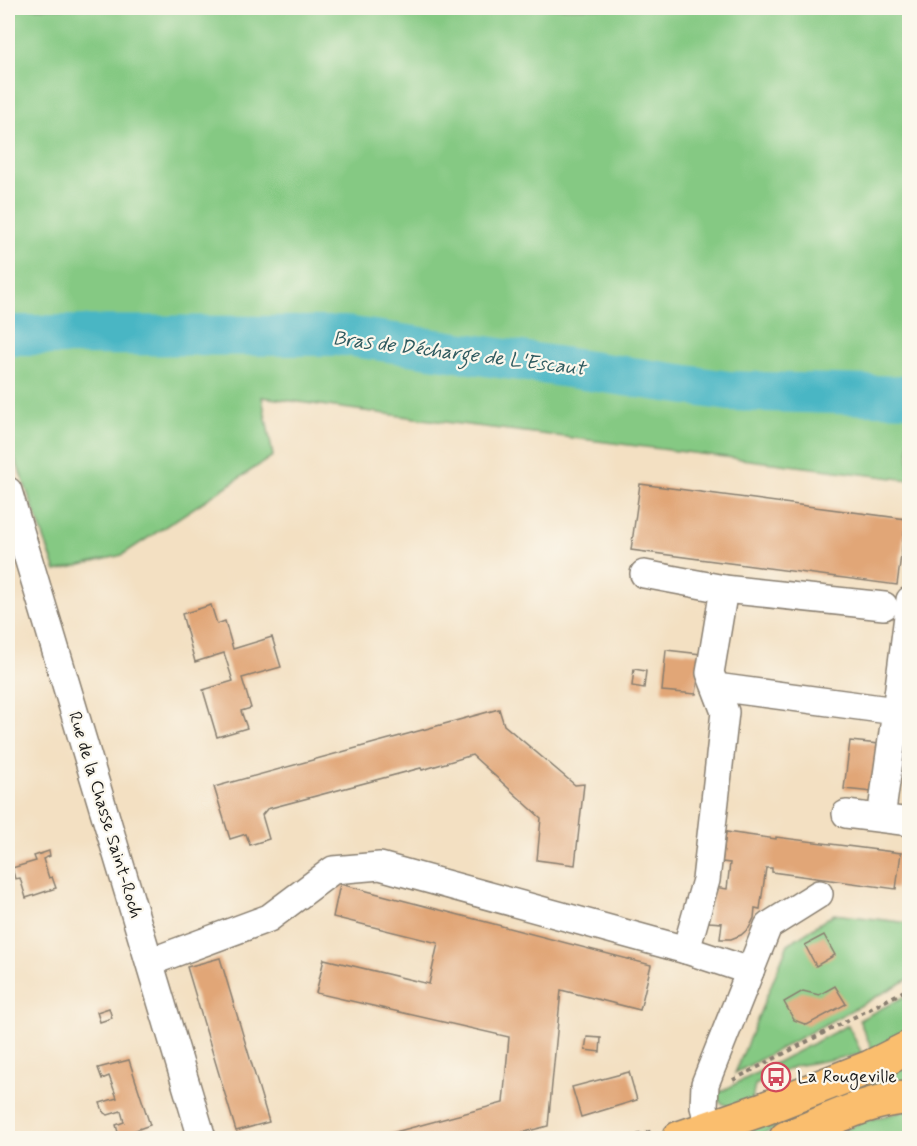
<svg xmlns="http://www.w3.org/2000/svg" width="917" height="1146" viewBox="0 0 917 1146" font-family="Mynerve,sans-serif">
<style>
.green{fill:#85c983;stroke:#507250;stroke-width:1.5}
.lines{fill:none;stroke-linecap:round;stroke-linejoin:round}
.river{stroke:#49b6c4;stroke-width:40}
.building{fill:#e1a677}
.minor-casing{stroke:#887e6f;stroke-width:30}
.major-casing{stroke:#887e6f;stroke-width:36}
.path{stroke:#887e6f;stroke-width:4;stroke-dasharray:4.5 4.5;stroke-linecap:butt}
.minor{stroke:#fff;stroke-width:27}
.major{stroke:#fabe6e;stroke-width:33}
.labels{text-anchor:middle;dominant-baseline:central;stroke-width:4.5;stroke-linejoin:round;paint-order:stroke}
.street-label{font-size:18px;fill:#1c1c1c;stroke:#fbf7ec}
.poi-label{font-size:18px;fill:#1c1c1c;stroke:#fbf7ec;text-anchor:start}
.water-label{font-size:20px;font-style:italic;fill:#2e5a5f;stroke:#fbf7ec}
</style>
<rect width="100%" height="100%" fill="#fbf7ec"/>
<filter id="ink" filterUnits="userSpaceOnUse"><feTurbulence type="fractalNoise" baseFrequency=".0167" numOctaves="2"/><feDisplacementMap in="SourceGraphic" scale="12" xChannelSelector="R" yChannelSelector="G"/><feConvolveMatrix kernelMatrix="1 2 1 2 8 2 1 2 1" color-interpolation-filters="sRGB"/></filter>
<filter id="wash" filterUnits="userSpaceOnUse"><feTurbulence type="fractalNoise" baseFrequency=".008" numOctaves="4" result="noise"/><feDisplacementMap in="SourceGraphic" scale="24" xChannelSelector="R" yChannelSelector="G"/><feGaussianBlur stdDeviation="1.35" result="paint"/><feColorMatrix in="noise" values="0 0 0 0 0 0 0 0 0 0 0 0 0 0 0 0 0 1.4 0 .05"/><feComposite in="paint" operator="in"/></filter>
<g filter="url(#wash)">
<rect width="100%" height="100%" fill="#f3e0c2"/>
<g class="green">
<polygon points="8,8 909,8 909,480 452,423 262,397 273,456 122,555 56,571 8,439"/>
<polygon points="834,914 909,923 909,979 735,1073 788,944"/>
<polygon points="909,994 909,1033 873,1051 859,1020"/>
<polygon points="848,1025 862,1054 795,1066 755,1085 752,1100 733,1109 721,1103 716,1098 718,1093"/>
<polygon points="909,1061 909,1086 825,1112 749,1138 723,1138"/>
<polygon points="909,1110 909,1138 829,1138 860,1122"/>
</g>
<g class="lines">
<polyline class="river" points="8,335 346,336 729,391 910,396"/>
</g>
<g id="blocks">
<g class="building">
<polygon points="640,484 906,519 897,585 631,550"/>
<polygon points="211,605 217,624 225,621 233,649 272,637 281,667 242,678 251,708 241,711 247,728 217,737 203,690 233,681 224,653 195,662 182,614"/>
<polygon points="666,650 701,654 696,694 662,691"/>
<polygon points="634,669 646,671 644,688 632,686"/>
<polygon points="499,709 504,725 575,785 584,784 575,865 537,860 541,818 472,755 422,770 421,768 267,809 262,815 269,839 250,845 246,834 230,839 214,787"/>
<polygon points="850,741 879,744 873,792 844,789"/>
<polygon points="726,832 776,839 776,837 901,853 896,889 772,872 772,868 766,868 760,909 755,908 754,918 749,928 741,935 731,939 720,939 722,923 709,922 714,887 727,889 730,863 722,862"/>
<polygon points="49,851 50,856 43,859 49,878 52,877 56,888 26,898 20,878 15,879 12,868 36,861 34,856"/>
<polygon points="340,884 651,965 640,1010 561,990 548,1126 502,1138 373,1138 503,1103 509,1037 316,993 324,959 429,984 438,943 333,917"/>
<polygon points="824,935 835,955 816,966 805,945"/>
<polygon points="220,958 269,1122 236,1131 187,967"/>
<polygon points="835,986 846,1004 807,1025 794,1020 784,1002 803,991 819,995"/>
<polygon points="109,1008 112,1018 100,1022 97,1012"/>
<polygon points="587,1037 601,1038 600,1052 585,1050"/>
<polygon points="129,1060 150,1125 119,1136 116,1125 124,1122 121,1111 108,1115 104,1113 100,1103 117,1098 109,1076 102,1079 98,1068"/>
<polygon points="629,1072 637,1100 581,1117 572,1087"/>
</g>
</g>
</g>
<g filter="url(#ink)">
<use href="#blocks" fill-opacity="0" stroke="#887e6f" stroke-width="1.5"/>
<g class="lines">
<g class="minor-casing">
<g id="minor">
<polyline points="8,491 202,1138"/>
<polyline points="644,574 724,589 710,673 725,712 706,880 686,950"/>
<polyline points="724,589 884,606"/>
<polyline points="910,600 896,711 910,712"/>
<polyline points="716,687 896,711 881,818"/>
<polyline points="846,814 910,822"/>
<polyline points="150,962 269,918 333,870 380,866 686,950 750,971"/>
<polyline points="710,1128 704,1107 705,1084 768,926 819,894"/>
</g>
</g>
<g class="major-casing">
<g id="major">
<polyline points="679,1138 763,1109 870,1067 910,1047"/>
<path d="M786,1138C823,1124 869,1098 910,1098"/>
</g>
</g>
<g class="path">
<polyline points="733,1080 910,988"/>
<polyline points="629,1138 653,1131"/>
</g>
<use href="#minor" class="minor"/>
<use href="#major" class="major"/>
</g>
</g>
<defs>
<g id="bus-ring" transform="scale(1.5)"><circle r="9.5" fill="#fbf7ec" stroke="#d1495b" stroke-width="1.5"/><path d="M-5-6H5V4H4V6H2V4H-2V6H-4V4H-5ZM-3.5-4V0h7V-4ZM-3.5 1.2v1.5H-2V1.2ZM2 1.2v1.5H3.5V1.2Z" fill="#d1495b"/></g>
</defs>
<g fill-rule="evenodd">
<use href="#bus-ring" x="776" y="1077"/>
</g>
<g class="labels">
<g class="street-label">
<text transform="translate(105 815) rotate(73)">Rue de la Chasse Saint-Roch</text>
</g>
<g class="poi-label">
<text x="797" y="1077">La Rougeville</text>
</g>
<g class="water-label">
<text transform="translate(459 354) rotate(7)">Bras de Décharge de L'Escaut</text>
</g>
</g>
<rect width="917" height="1146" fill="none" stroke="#fbf7ec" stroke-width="30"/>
</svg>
